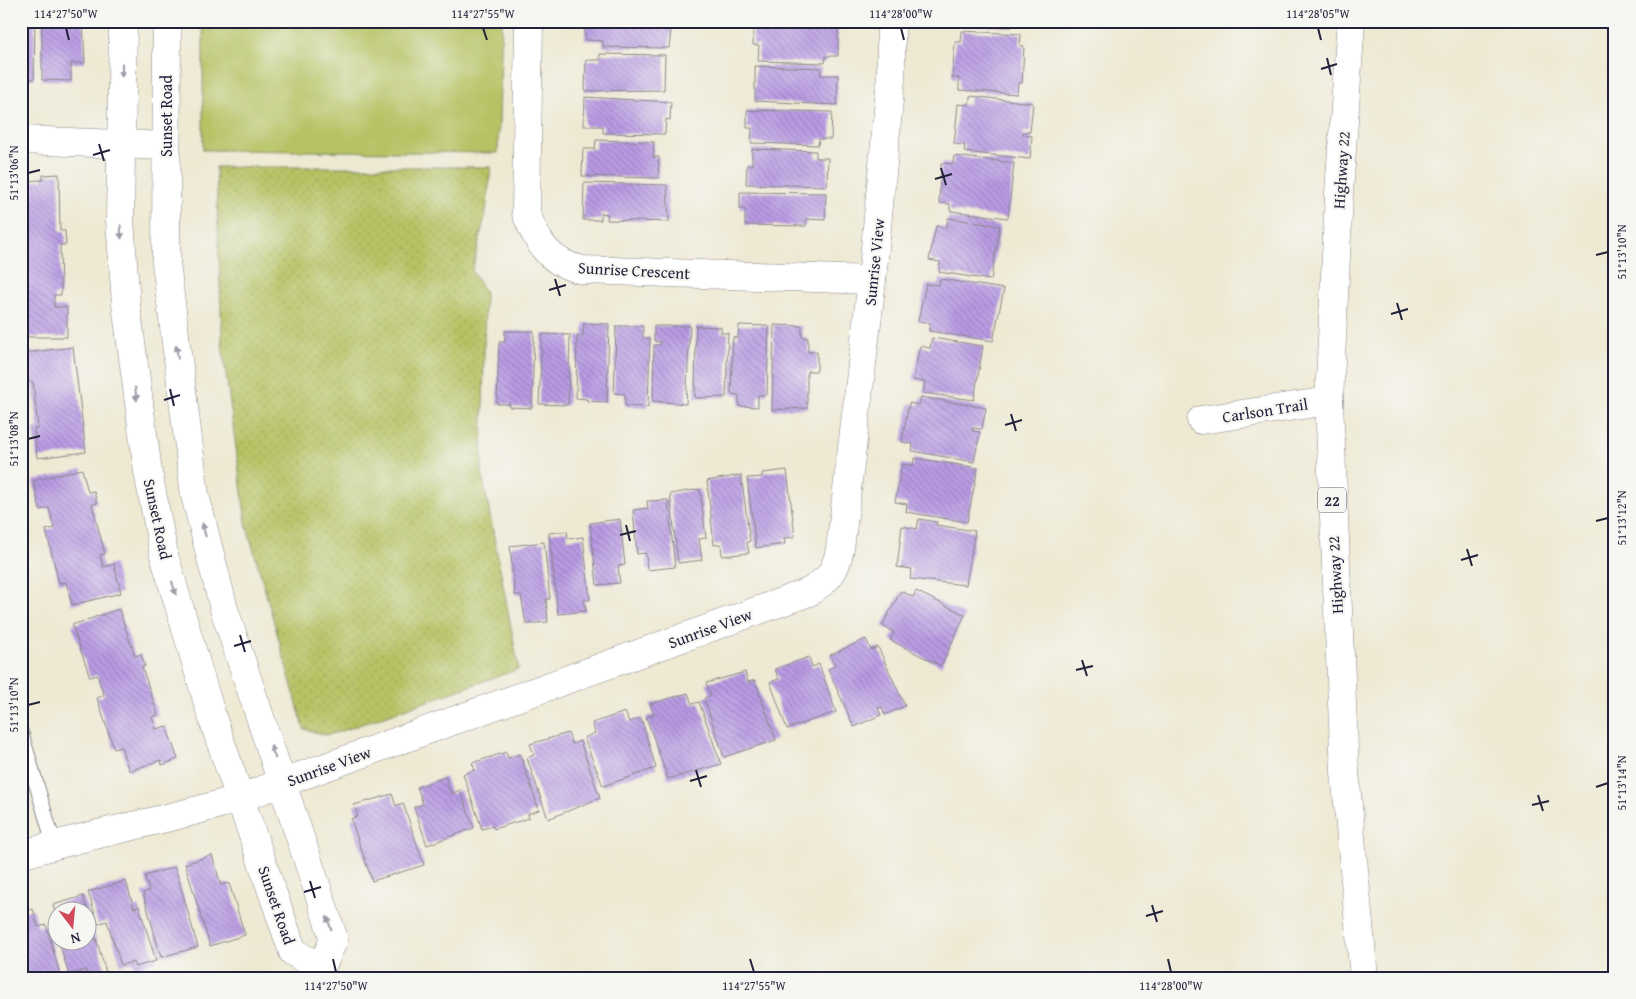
<svg xmlns="http://www.w3.org/2000/svg" width="1636" height="999" viewBox="0 0 1636 999" font-family="'Gentium Book Plus',serif">
<style>
.grass{fill:url(#grass-dots);stroke:#6c7250}
.green{fill:#b6c264;stroke:#6c7250}
.building{fill:url(#building-back-hatch)}
.lines{fill:none;stroke-linecap:round;stroke-linejoin:round}
.service-casing{stroke:#888687;stroke-width:16}
.minor-casing{stroke:#888687;stroke-width:29}
.tertiary-casing{stroke:#888687;stroke-width:29}
.primary-casing{stroke:#888687;stroke-width:29}
.service{stroke:#fff;stroke-width:14}
.minor{stroke:#fff;stroke-width:28}
.tertiary{stroke:#fff;stroke-width:28}
.primary{stroke:#fff;stroke-width:28}
.oneway{fill:#9c9ca7}
.ticks{fill:none;stroke:#22223b;stroke-width:2}
.labels{text-anchor:middle;dominant-baseline:central;stroke-width:4.5;stroke-linejoin:round;paint-order:stroke}
.shield{fill:#f6f6f2;stroke:#626272;stroke-width:1}
.shield-label{font-size:15px;font-weight:bold;fill:#22223b}
.street-label{font-size:16px;fill:#22223b;stroke:#f6f6f2}
.neatline{fill:none;stroke:#22223b;stroke-width:2}
.ticks-label{font-size:12px;text-anchor:middle;fill:#22223b}
</style>
<defs>
<pattern id="grass-dots" width="8" height="8" patternUnits="userSpaceOnUse" patternTransform="scale(1.25)"><rect width="8" height="8" fill="#b6c264"/><path d="M2 2h.1M6 6h.1" fill="none" stroke="#9ca658" stroke-width="1.8" stroke-linecap="round"/></pattern>
<pattern id="building-back-hatch" width="6" height="6" patternUnits="userSpaceOnUse" patternTransform="scale(1.25)"><rect width="6" height="6" fill="#b99be4"/><path d="M-1 5l2 2M0 0l6 6M5-1l2 2" fill="none" stroke="#967eba"/></pattern>
</defs>
<rect width="100%" height="100%" fill="#f6f6f2"/>
<filter id="ink" filterUnits="userSpaceOnUse"><feTurbulence type="fractalNoise" baseFrequency=".02" numOctaves="2"/><feDisplacementMap in="SourceGraphic" scale="10" xChannelSelector="R" yChannelSelector="G"/><feConvolveMatrix kernelMatrix="1 2 1 2 8 2 1 2 1" color-interpolation-filters="sRGB"/></filter>
<filter id="wash" filterUnits="userSpaceOnUse"><feTurbulence type="fractalNoise" baseFrequency=".0096" numOctaves="4" result="noise"/><feDisplacementMap in="SourceGraphic" scale="20" xChannelSelector="R" yChannelSelector="G"/><feGaussianBlur stdDeviation="1.12" result="paint"/><feColorMatrix in="noise" values="0 0 0 0 0 0 0 0 0 0 0 0 0 0 0 0 0 1.4 0 .05"/><feComposite in="paint" operator="in"/></filter>
<g filter="url(#wash)">
<rect width="100%" height="100%" fill="#eee9d3"/>
<polygon class="grass" points="216,167 491,167 486,212 472,271 485,292 482,473 519,669 336,733 326,735 304,729 246,523 222,344"/>
<polygon class="green" points="203,21 502,21 498,153 203,150"/>
<g id="blocks">
<g class="building">
<polygon points="21,21 35,21 34,79 21,79"/>
<polygon points="42,21 83,21 85,63 71,63 71,81 42,80"/>
<polygon points="585,21 672,21 669,48 603,47 603,41 585,40"/>
<polygon points="959,21 1012,21 1012,27 959,24"/>
<polygon points="753,27 838,29 838,56 826,56 825,63 758,61 759,45 753,45"/>
<polygon points="962,31 1021,34 1020,46 1024,46 1022,83 1018,83 1017,94 959,90 959,78 952,78 955,42 961,42"/>
<polygon points="600,54 665,55 664,90 585,91 586,60 600,60"/>
<polygon points="755,66 821,68 820,75 838,75 837,105 755,101"/>
<polygon points="970,96 1033,103 1030,132 1023,132 1023,135 1032,136 1030,159 964,152 965,145 954,144 958,104 969,105"/>
<polygon points="585,97 671,102 670,120 666,119 665,134 603,133 603,126 584,126"/>
<polygon points="747,110 832,112 831,139 819,139 818,145 751,143 752,128 747,128"/>
<polygon points="596,140 654,142 653,157 659,157 658,178 582,176 583,149 595,149"/>
<polygon points="752,149 816,151 816,158 828,158 827,186 746,184 747,165 752,165"/>
<polygon points="954,156 1014,163 1008,218 950,211 950,204 939,203 941,163 953,164"/>
<polygon points="59,174 60,231 65,231 66,245 60,245 61,295 54,295 54,307 67,307 67,337 21,337 21,181 43,180 43,175"/>
<polygon points="584,183 667,185 669,222 607,220 608,214 601,213 601,220 583,220"/>
<polygon points="740,192 826,193 825,220 806,219 806,226 745,225 745,209 740,209"/>
<polygon points="948,218 1000,226 991,280 939,272 940,262 929,260 936,226 946,228"/>
<polygon points="940,279 1004,289 993,341 929,331 930,323 918,321 926,284 939,285"/>
<polygon points="584,323 609,324 607,402 587,401 587,399 576,398 577,336 583,336"/>
<polygon points="739,325 769,326 767,395 758,395 758,407 739,406 739,395 731,394 733,337 738,338"/>
<polygon points="774,325 802,326 802,337 808,338 808,352 817,352 817,371 807,371 807,408 772,410"/>
<polygon points="616,326 643,326 643,338 650,338 648,407 625,406 625,394 614,393"/>
<polygon points="654,326 690,326 686,404 653,401 654,345 660,345 661,342 654,341"/>
<polygon points="696,326 721,327 721,333 728,333 726,397 695,398"/>
<polygon points="505,331 534,331 532,408 509,407 510,404 497,404 499,342 505,342"/>
<polygon points="542,334 570,335 568,405 539,404"/>
<polygon points="932,338 983,346 974,400 923,393 925,382 913,380 920,346 930,348"/>
<polygon points="73,347 86,452 37,458 34,428 38,428 33,382 28,382 25,353"/>
<polygon points="921,397 986,408 982,429 973,428 972,431 980,432 974,462 912,451 913,444 902,442 909,403 919,405"/>
<polygon points="914,458 978,468 967,522 906,512 907,504 895,502 902,464 913,466"/>
<polygon points="82,469 88,492 94,491 97,503 92,504 105,554 100,555 103,567 114,564 121,593 72,605 66,582 59,583 46,530 54,528 49,508 40,510 33,481"/>
<polygon points="787,470 795,537 784,538 785,544 756,548 747,478 762,477 762,473"/>
<polygon points="741,475 750,541 747,542 749,553 722,556 721,544 714,545 707,481"/>
<polygon points="700,489 706,538 699,539 702,560 678,563 670,494"/>
<polygon points="668,500 675,567 647,570 646,553 637,554 633,510 648,508 647,501"/>
<polygon points="620,519 625,565 618,566 620,583 597,585 590,523"/>
<polygon points="919,519 937,522 936,525 975,531 966,585 910,579 912,569 897,567 902,526 917,529"/>
<polygon points="567,531 568,539 583,537 590,600 584,600 586,611 558,614 549,533"/>
<polygon points="544,542 550,599 546,599 548,622 526,624 521,595 515,595 510,546"/>
<polygon points="901,591 913,597 916,591 965,615 941,666 890,640 894,632 882,626"/>
<polygon points="119,609 135,656 141,654 145,666 142,667 158,715 152,717 156,729 166,726 178,759 162,765 161,760 129,771 121,747 114,749 97,698 104,695 97,675 90,677 72,625"/>
<polygon points="866,639 871,650 878,647 905,706 885,715 882,707 878,708 881,715 854,727 828,669 835,666 830,655"/>
<polygon points="809,657 812,667 819,664 836,712 787,729 770,682 779,679 775,669"/>
<polygon points="745,672 748,682 755,680 776,740 724,757 704,698 711,695 706,683"/>
<polygon points="688,693 692,704 699,702 721,764 668,779 646,717 654,715 650,704"/>
<polygon points="625,712 629,722 641,718 656,768 603,786 584,738 595,733 592,723"/>
<polygon points="568,733 572,744 580,741 600,798 548,819 527,758 534,755 530,744"/>
<polygon points="506,752 508,758 520,754 539,810 528,814 529,818 494,829 493,826 482,829 463,774 475,770 472,763"/>
<polygon points="445,777 451,794 460,790 474,828 427,845 414,807 423,804 417,787"/>
<polygon points="21,780 28,801 21,803"/>
<polygon points="392,794 396,806 403,803 424,865 372,881 351,819 358,816 354,805"/>
<polygon points="212,855 221,885 229,883 245,935 210,946 185,864"/>
<polygon points="175,867 198,947 161,957 143,893 149,891 145,876"/>
<polygon points="126,881 134,908 139,906 156,961 135,967 133,962 121,965 107,921 98,924 88,892"/>
<polygon points="83,896 88,912 58,912 57,936 51,918 56,916 53,905"/>
<polygon points="33,909 38,927 46,925 61,978 24,978 21,969 21,912"/>
<polygon points="88,912 106,972 88,977 86,970 69,975 59,942 88,942"/>
</g>
</g>
</g>
<g filter="url(#ink)">
<use href="#blocks" fill-opacity="0" stroke="#888687" stroke-width="1"/>
<g class="lines">
<g class="service-casing">
<polyline id="service" points="21,732 54,844"/>
</g>
<g class="minor-casing">
<g id="minor">
<path d="M529,21L526,213C538,244 549,263 583,270L872,280"/>
<polyline points="21,140 166,146"/>
<polyline points="1201,420 1329,401"/>
<path d="M21,855C93,832 168,821 240,798L809,592C829,579 835,573 840,549L872,280L891,79V21"/>
</g>
</g>
<g class="tertiary-casing">
<polyline id="tertiary" points="123,21 120,220 126,304 148,472 164,555 212,717 293,952 321,968 334,939 224,609 195,495 166,263 167,21"/>
</g>
<g class="primary-casing">
<polyline id="primary" points="1351,21 1339,193 1329,401 1345,772 1364,978"/>
</g>
<use href="#service" class="service"/>
<use href="#minor" class="minor"/>
<use href="#tertiary" class="tertiary"/>
<use href="#primary" class="primary"/>
</g>
<defs><path id="oneway-solid" d="M-6-.8H1V-3.2L6.5 0L1 3.2V.8H-6Z" transform="scale(1.25)"/></defs>
<g class="oneway">
<use href="#oneway-solid" transform="translate(122 70) rotate(91)"/>
<use href="#oneway-solid" transform="translate(121 232) rotate(86)"/>
<use href="#oneway-solid" transform="translate(177 352) rotate(-97)"/>
<use href="#oneway-solid" transform="translate(136 394) rotate(82)"/>
<use href="#oneway-solid" transform="translate(204 530) rotate(-104)"/>
<use href="#oneway-solid" transform="translate(174 588) rotate(73)"/>
<use href="#oneway-solid" transform="translate(273 752) rotate(-110)"/>
<use href="#oneway-solid" transform="translate(329 923) rotate(-108)"/>
</g>
</g>
<path class="ticks" d="M66,28L69,40M483,28L487,40M901,28L904,40M1318,28L1321,40M1327,58L1331,75M1321,69L1337,64M99,144L104,161M93,155L110,150M941,168L946,185M28,173L40,170M935,179L952,174M1596,255L1608,252M555,279L560,296M549,290L566,285M1397,303L1402,320M1391,314L1408,309M170,389L174,406M164,400L180,395M1011,414L1016,431M1005,425L1022,420M28,439L40,436M1596,521L1608,518M626,525L630,541M620,535L636,531M1467,549L1472,566M1461,560L1478,555M240,635L245,652M234,646L251,641M1082,660L1087,676M1076,670L1093,666M28,705L40,702M696,770L701,787M690,781L707,776M1596,787L1608,783M1538,795L1543,811M1532,805L1549,801M310,881L315,898M304,892L321,887M1152,905L1157,922M1146,916L1163,911M333,959L336,972M750,959L754,972M1168,959L1171,972"/>
<g class="labels">
<rect class="shield" x="1318" y="487.5" width="28" height="25" rx="4"/>
<g class="shield-label">
<text x="1332" y="500">22</text>
</g>
<g class="street-label">
<text transform="translate(166 116) rotate(-90)">Sunset Road</text>
<text transform="translate(1341 170) rotate(-86)">Highway 22</text>
<text transform="translate(874 262) rotate(-84)">Sunrise View</text>
<text transform="translate(634 270) rotate(3)">Sunrise Crescent</text>
<text transform="translate(1265 410) rotate(-9)">Carlson Trail</text>
<text transform="translate(158 519) rotate(78)">Sunset Road</text>
<text transform="translate(1335 575) rotate(-93)">Highway 22</text>
<text transform="translate(710 628) rotate(-20)">Sunrise View</text>
<text transform="translate(329 766) rotate(-20)">Sunrise View</text>
<text transform="translate(277 905) rotate(71)">Sunset Road</text>
</g>
</g>
<rect width="1636" height="999" fill="none" stroke="#f6f6f2" stroke-width="55"/>
<g transform="translate(72 926) rotate(164)"><circle r="24" fill="#f6f6f2" stroke="#a1a1a9"/>
<path d="M0-4L9 19L0 12L-9 19Z" fill="#d1495b"/>
<text y="-8" font-size="14" font-weight="bold" text-anchor="middle" fill="#22223b">N</text>
</g>
<rect x="28" y="28" width="1580" height="944" class="neatline"/>
<g class="ticks-label">
<text x="66" y="18">114°27'50"W</text>
<text x="483" y="18">114°27'55"W</text>
<text x="901" y="18">114°28'00"W</text>
<text x="1318" y="18">114°28'05"W</text>
<text transform="translate(14 173) rotate(-90)" y="4">51°13'06"N</text>
<text transform="translate(1622 252) rotate(-90)" y="4">51°13'10"N</text>
<text transform="translate(14 439) rotate(-90)" y="4">51°13'08"N</text>
<text transform="translate(1622 518) rotate(-90)" y="4">51°13'12"N</text>
<text transform="translate(14 705) rotate(-90)" y="4">51°13'10"N</text>
<text transform="translate(1622 783) rotate(-90)" y="4">51°13'14"N</text>
<text x="336" y="990">114°27'50"W</text>
<text x="754" y="990">114°27'55"W</text>
<text x="1171" y="990">114°28'00"W</text>
</g>
</svg>
